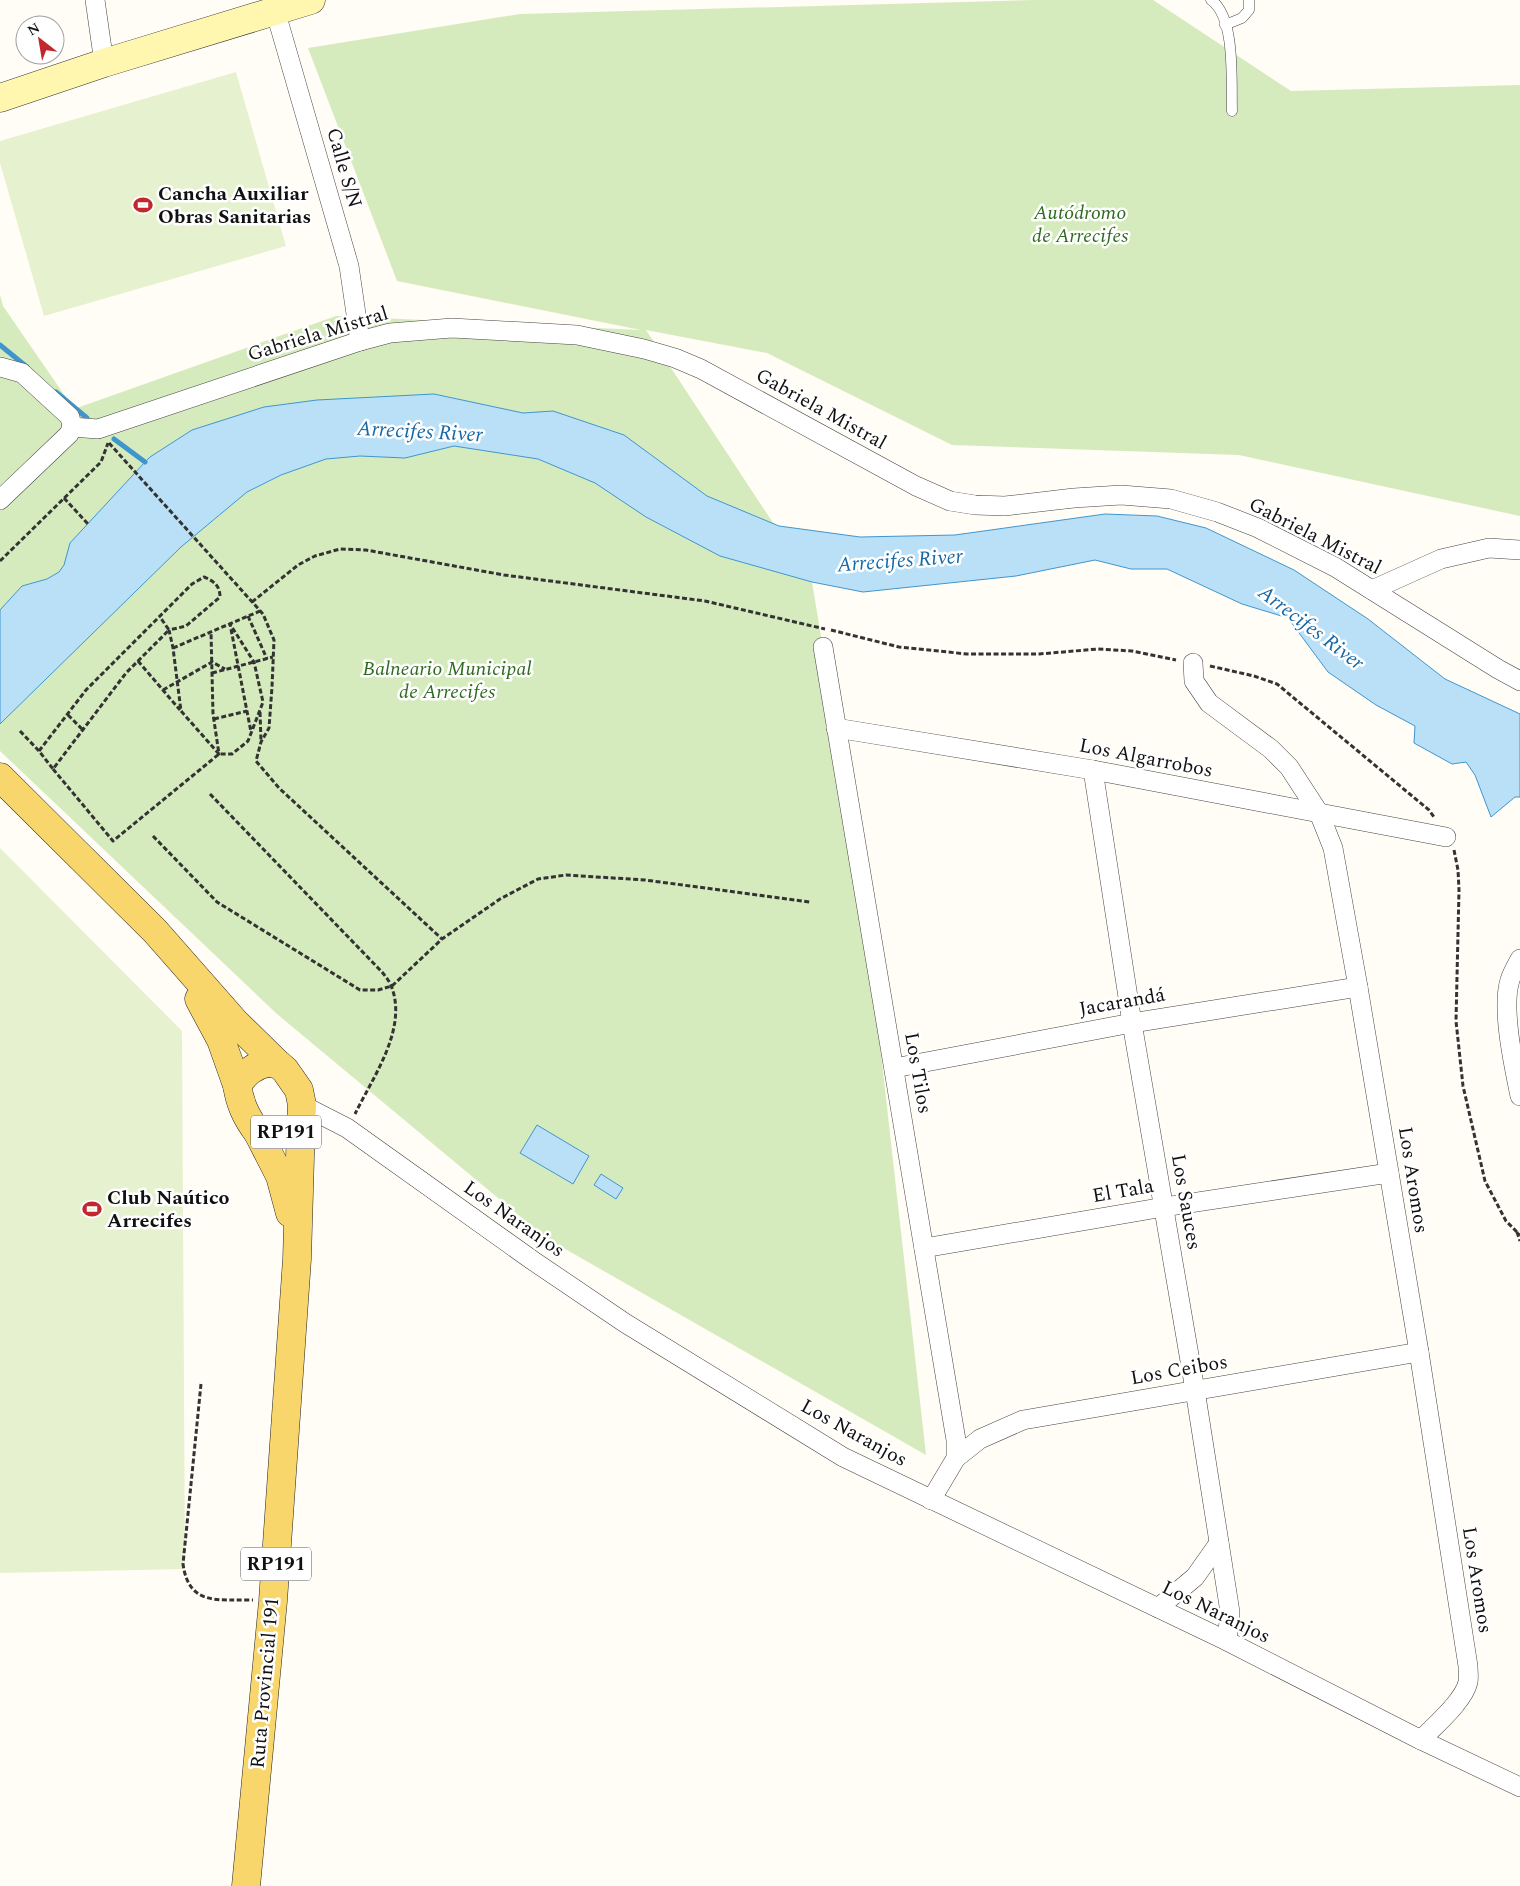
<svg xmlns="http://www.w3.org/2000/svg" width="1520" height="1886" viewBox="0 0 1520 1886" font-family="Spectral,serif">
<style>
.green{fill:#d5ebbd}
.pitch{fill:#e6f2cf}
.water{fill:#b9e0f7;stroke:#3f96cf}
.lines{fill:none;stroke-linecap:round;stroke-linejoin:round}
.stream{stroke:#3f96cf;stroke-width:5}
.lane-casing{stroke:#444;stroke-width:11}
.street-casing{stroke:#444;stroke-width:20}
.secondary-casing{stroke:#333;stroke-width:29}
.primary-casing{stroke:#222;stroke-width:29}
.path{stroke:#333;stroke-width:3;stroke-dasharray:5 2.5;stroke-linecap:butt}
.lane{stroke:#fff;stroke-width:10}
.street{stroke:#fff;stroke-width:19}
.secondary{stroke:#fff6b0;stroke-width:28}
.primary{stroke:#f9d66b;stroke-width:28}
.labels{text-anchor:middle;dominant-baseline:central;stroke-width:5;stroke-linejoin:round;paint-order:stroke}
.shield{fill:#fff;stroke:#585858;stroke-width:1}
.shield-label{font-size:19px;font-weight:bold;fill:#111}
.street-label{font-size:20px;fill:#111;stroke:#fff}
.poi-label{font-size:20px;font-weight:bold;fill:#111;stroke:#fff;text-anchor:start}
.park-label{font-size:20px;font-style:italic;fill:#2f6b1f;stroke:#fff}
.water-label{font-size:21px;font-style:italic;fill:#1768a6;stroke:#fff}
</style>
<rect width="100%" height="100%" fill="#fffdf5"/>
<polygon class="green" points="1034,0 1153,0 1291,91 1520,85 1520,516 1239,455 952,445 767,353 646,330 812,582 862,884 926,1455 546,1238 277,1014 0,751 0,295 3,306 74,409 336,316 641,330 397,281 308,48 520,14"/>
<g class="pitch">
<polygon points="236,72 286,246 44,316 0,163 0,141"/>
<polygon points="0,848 182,1031 185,1569 0,1573"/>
</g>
<g class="water">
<polygon points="434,394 523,413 553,411 624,435 707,496 779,526 860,537 955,535 1105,514 1157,516 1206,528 1294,570 1368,619 1445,679 1520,714 1520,797 1515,797 1491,817 1475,775 1466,762 1452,764 1414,743 1415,726 1376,705 1328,672 1288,618 1242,604 1167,569 1131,569 1095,560 1016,576 863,592 812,582 720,556 646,517 595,483 538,459 454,446 405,458 360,456 326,459 281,475 247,492 181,547 0,724 0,610 22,586 47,579 59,572 64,565 70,543 145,462 150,457 192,430 264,407 317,400"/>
<polygon points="537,1125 589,1156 573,1184 520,1153"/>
<polygon points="601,1174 623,1188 616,1199 594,1185"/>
</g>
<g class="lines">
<g class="stream">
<polyline points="0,345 27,367"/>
<polyline points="56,392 87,418"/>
<polyline points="114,439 145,462"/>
</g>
<g class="lane-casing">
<g id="lane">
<path d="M1211,0C1236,17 1231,82 1232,111"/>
<polyline points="1225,25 1242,18 1249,10 1249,0"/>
</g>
</g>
<g class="street-casing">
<g id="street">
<polyline points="95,0 104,63"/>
<polyline points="275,10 349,266 360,341"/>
<polyline points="0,367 22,373 70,417 72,427 69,434 0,500"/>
<polyline points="72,427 98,429 360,341 390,333 452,328 577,335 644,349 675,358 701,369 916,486 950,501 975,505 1005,506 1074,498 1121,495 1171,499 1217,512 1258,528 1335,567 1498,669 1520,681"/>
<polyline points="1372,590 1441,559 1489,548 1520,550"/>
<polyline points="823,647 956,1440 956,1458 931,1500"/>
<path d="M1193,663L1194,681L1209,703L1271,749L1289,767L1319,813L1333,848L1358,987L1419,1352L1468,1666C1468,1671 1469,1677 1468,1682C1464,1701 1434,1726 1421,1740"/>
<polyline points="836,728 1093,770 1446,837"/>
<polyline points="1093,770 1132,1023 1195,1390 1230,1612 1227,1641"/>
<path d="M1520,959C1517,965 1512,973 1510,980C1501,1008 1514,1067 1520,1096"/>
<polyline points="894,1068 1132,1023 1358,987"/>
<polyline points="302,1105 347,1128 532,1260 625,1323 843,1457 1227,1641 1421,1740 1520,1787"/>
<polyline points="924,1248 1164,1207 1389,1173"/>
<polyline points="956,1458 980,1439 1023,1420 1419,1352"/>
<polyline points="1158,1608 1195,1577 1219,1543"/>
</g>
</g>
<g class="secondary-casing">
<polyline id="secondary" points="0,98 104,63 311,0"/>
</g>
<g class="primary-casing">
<g id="primary">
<polyline points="0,777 155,931 235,1022 278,1064"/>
<polyline points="199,999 221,1040 237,1085"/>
<path d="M266,1063L278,1064L285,1070L299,1090L302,1105L301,1124C286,1133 275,1137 258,1133C246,1117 240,1104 237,1085C246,1073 252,1067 266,1063Z"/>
<polyline points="258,1133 280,1176 290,1213"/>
<polyline points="246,1886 273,1601 297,1259 301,1124"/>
</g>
</g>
<g class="path">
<polyline points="109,443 263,614 274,640 272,687 269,728 261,742 256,761 279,788 442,939"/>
<polyline points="64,498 88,524"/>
<polyline points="0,561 101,462 108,443"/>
<polyline points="252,602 298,565 315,556 340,549 366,550 504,575 705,601 825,629"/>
<polyline points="248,616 267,659"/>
<polyline points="831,630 899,647 967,654 1039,654 1098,649 1132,651 1176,660"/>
<polyline points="173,648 260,611"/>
<polyline points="138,661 180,710"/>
<polyline points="1210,666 1254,676 1277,684 1429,810 1434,817"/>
<polyline points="212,673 273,657"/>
<polyline points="163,690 212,662 225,669"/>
<polyline points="260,712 261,741"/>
<polyline points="68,715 83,730"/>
<polyline points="214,719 247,711"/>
<polyline points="20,731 39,751 53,769 126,673 169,630 160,617"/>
<path d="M39,751L86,690L192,584L204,577C214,581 220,586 220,597L186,626L169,630L173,648L181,711L219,754L213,714L211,632"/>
<polyline points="53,769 113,841 219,754 232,754 248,741 263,702 254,662 230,624 251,732"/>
<path d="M210,794L382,972C386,977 390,982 392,988C407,1030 373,1077 355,1114"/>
<polyline points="153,836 217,902 360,990 378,990 392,986 442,939 500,899 538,879 566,875 645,880 810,902"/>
<polyline points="1454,850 1458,870 1459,890 1456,1021 1463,1086 1485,1181 1506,1221 1520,1235"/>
<polyline points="1517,1232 1520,1241"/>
<path d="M201,1384L183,1564C189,1607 219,1599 253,1600"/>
</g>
<use href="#lane" class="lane"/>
<use href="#street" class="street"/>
<use href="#secondary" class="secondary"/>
<use href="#primary" class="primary"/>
</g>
<defs>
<g id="stadium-bare" transform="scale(1.5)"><path d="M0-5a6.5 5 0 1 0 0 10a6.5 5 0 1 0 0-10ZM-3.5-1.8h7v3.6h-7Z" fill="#c4262e" stroke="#fff" stroke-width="2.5" paint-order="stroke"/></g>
</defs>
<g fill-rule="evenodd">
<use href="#stadium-bare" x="143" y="205"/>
<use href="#stadium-bare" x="92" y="1209"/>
</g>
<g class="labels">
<g class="shield">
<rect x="251" y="1115.5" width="70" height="33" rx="4"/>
<rect x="241" y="1547.5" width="70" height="33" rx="4"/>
</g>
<g class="shield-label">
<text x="286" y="1132">RP191</text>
<text x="276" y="1564">RP191</text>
</g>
<g class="street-label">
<text transform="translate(344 168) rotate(74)">Calle S/N</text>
<text transform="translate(318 334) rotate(-17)">Gabriela Mistral</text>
<text transform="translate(821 409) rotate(29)">Gabriela Mistral</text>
<text transform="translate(1315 536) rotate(27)">Gabriela Mistral</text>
<text transform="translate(1146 758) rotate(11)">Los Algarrobos</text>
<text transform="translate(1122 1002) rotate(-10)">Jacarandá</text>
<text transform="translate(918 1073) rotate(80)">Los Tilos</text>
<text transform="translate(1413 1180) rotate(81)">Los Aromos</text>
<text transform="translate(1123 1191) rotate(-10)">El Tala</text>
<text transform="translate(1186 1202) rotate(80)">Los Sauces</text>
<text transform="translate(514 1219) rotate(35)">Los Naranjos</text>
<text transform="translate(1179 1370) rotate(-10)">Los Ceibos</text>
<text transform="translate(854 1433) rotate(29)">Los Naranjos</text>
<text transform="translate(1477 1580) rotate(81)">Los Aromos</text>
<text transform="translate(1216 1612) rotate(26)">Los Naranjos</text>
<text transform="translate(265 1683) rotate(-85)">Ruta Provincial 191</text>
</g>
<g class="poi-label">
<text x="158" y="194">Cancha Auxiliar<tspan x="158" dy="23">Obras Sanitarias</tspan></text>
<text x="107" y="1198">Club Naútico<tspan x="107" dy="23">Arrecifes</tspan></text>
</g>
<g class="park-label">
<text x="1080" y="213">Autódromo<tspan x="1080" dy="23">de Arrecifes</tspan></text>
<text x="447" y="669">Balneario Municipal<tspan x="447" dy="23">de Arrecifes</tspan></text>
</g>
<g class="water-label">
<text transform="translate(420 432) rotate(3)">Arrecifes River</text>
<text transform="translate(900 561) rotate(-4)">Arrecifes River</text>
<text transform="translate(1311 628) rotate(37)">Arrecifes River</text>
</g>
</g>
<g transform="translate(40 40) rotate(329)"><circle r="24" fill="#ffffff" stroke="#a0a0a0"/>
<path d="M0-4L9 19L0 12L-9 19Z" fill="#c4262e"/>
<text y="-8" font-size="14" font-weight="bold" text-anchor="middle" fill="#111111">N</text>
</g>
</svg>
